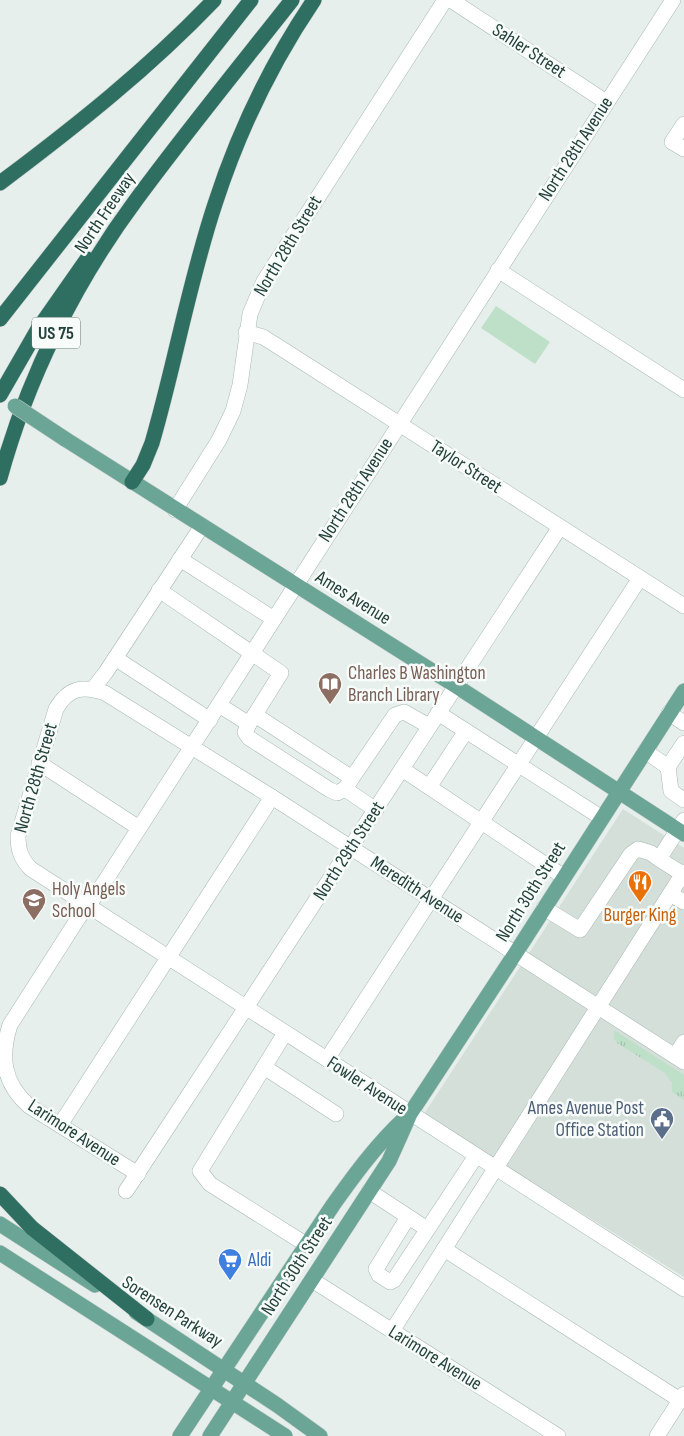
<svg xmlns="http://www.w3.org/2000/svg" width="684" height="1436" viewBox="0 0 684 1436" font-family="'Sofia Sans Condensed',sans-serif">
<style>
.built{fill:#d4dfda}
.grass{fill:url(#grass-tufts)}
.green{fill:#bfe0c8}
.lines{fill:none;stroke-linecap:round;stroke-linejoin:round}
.minor-casing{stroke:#a8b8b2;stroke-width:16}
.major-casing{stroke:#c2cac8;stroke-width:16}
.highway-casing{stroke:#c2cac8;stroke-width:16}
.minor{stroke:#fff;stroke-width:15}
.major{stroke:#6aa596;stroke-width:15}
.highway{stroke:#2f6f62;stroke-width:15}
.major-bridge-casing{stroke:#c2cac8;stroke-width:16;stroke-linecap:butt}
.major-bridge{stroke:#6aa596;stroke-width:15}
.labels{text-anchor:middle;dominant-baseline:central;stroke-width:5;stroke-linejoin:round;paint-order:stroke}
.shield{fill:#f7fbf9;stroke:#637a73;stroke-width:1}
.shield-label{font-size:18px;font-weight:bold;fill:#24423a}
.street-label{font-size:19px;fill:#24423a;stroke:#f7fbf9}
.education-label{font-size:19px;fill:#785e54;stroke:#f7fbf9;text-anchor:start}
.food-label{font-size:19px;fill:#c56008;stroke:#f7fbf9}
.service-label{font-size:19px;fill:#4e5e75;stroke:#f7fbf9;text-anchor:end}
.shop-label{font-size:19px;fill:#366cbe;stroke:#f7fbf9;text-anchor:start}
</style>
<defs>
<pattern id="grass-tufts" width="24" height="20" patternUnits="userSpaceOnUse" patternTransform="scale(1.25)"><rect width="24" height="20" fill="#bfe0c8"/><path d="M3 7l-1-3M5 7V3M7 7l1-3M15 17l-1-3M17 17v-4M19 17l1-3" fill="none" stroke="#a4c1ad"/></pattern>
</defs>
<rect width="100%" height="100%" fill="#e6efeb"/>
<polygon class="built" points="623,809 684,848 684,1277 424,1114"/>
<polygon class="grass" points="614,1030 684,1075 684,1100 672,1092 672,1083 665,1073 617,1043 614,1039"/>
<polygon class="green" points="496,306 550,342 535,364 481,328"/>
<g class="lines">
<g class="minor-casing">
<g id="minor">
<polyline points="451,0 606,102"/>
<polyline points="684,124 672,142 684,149"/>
<polyline points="498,270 684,390"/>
<polyline points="246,332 263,337 279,347 684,606"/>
<polyline points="175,510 219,440 233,411 240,385 250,314 264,281 445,0"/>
<polyline points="180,559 274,619"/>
<polyline points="159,590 281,673 249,724 245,732 249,738 330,790 337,793 345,789"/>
<polyline points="115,658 210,720"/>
<polyline points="93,689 106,672 202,526"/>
<polyline points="219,705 249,724"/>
<polyline points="438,713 602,818"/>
<polyline points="669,713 684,723"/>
<polyline points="255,715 352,778"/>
<polyline points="645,751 668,767 671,791 684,800"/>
<polyline points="39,763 139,828"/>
<polyline points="668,767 684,743"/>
<polyline points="402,769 564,877"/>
<polyline points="429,787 466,731"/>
<polyline points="376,810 345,789 352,778 395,715 404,712 429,726"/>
<polyline points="659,859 684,875"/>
<polyline points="670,894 684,902"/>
<polyline points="544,908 580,930 631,854 638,849 651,853 659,859 684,820"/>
<polyline points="285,1033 200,1171 210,1184 307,1245"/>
<polyline points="675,1056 684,1042"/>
<polyline points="327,1059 640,578"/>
<path d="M684,1062L272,797L105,693C82,685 68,688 56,709L18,836C18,850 21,859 31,869L684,1289"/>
<polyline points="264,1067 336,1114"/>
<polyline points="60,1125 272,797"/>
<path d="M138,1174L29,1106C3,1083 0,1057 10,1025L79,917L96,895C289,597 479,297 673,0"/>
<polyline points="126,1191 560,527"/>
<polyline points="369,1191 427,1229"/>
<polyline points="408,1217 376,1269 379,1275 390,1282 394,1280 476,1156"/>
<polyline points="444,1249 680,1400"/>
<polyline points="312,1280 558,1436"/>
<polyline points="392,1331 684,872"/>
<polyline points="657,1436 684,1394"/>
</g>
</g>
<g class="major-casing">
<g id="major">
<polyline points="65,439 456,686 684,834"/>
<polyline points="0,1224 95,1285"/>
<polyline points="0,1253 285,1436"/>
<polyline points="136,1312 277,1405 320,1436"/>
<path d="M180,1436L333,1205C355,1174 377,1144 405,1118"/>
<polyline points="210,1436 389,1161 410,1114 515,954 684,691"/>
</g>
</g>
<g class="highway-casing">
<g id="highway">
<path d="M0,183C76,126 149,68 214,0"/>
<polyline points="0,319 251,0"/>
<polyline points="0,395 38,329 87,259"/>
<path d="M0,478C27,379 75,282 136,200C186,132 240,66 292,0"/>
<path d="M132,482L143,465L152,443C175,364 189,282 215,204C238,133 272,62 314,0"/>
<polyline points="0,1194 32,1228 147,1319"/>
</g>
</g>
<use href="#minor" class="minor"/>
<use href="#major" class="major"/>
<use href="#highway" class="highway"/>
<g class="major-bridge-casing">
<polyline id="major-bridge" points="15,406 65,439"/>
</g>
<use href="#major-bridge" class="major-bridge"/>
</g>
<defs>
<g id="library-pin" transform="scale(1.25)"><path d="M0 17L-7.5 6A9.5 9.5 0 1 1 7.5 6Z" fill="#8d6e63" stroke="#f7fbf9"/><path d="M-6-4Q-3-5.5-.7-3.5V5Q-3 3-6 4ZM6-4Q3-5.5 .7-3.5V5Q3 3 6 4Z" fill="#fff"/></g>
<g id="restaurant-pin" transform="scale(1.25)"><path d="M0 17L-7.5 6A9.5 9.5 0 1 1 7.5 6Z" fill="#e8710a" stroke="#f7fbf9"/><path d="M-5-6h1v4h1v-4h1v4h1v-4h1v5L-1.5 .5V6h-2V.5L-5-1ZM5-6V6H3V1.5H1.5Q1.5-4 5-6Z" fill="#fff"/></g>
<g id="school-pin" transform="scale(1.25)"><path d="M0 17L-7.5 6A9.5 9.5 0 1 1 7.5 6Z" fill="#8d6e63" stroke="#f7fbf9"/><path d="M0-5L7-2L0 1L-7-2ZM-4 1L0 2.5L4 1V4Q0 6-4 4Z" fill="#fff"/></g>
<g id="civic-pin" transform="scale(1.25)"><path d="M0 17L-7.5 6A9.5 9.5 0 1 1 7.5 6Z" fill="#5c6f8a" stroke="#f7fbf9"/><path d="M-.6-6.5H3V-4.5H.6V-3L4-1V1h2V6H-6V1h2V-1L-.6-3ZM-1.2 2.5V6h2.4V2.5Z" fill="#fff"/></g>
<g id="supermarket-pin" transform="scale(1.25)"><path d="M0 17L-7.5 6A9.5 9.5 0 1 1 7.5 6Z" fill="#3f7fe0" stroke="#f7fbf9"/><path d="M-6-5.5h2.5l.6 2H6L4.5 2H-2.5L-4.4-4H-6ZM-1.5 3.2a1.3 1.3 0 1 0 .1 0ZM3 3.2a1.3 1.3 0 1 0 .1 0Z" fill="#fff"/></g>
</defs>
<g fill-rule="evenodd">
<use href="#library-pin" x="330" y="684"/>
<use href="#restaurant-pin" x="640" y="882"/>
<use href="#school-pin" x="34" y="900"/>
<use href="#civic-pin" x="662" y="1119"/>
<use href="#supermarket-pin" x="230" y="1260"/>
</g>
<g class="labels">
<rect class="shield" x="32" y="317.5" width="48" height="31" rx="4"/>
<g class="shield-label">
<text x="56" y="333">US 75</text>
</g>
<g class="street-label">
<text transform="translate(529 51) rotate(33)">Sahler Street</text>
<text transform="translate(576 149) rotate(-57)">North 28th Avenue</text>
<text transform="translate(105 213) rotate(-56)">North Freeway</text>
<text transform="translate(288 246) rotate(-59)">North 28th Street</text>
<text transform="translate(466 467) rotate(33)">Taylor Street</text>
<text transform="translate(356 490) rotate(-57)">North 28th Avenue</text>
<text transform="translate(353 598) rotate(32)">Ames Avenue</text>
<text transform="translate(36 778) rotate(-74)">North 28th Street</text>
<text transform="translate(349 851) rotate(-57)">North 29th Street</text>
<text transform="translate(417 890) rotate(33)">Meredith Avenue</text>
<text transform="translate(531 892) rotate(-58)">North 30th Street</text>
<text transform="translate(367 1086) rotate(33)">Fowler Avenue</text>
<text transform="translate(74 1133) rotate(33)">Larimore Avenue</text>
<text transform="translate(297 1266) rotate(-57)">North 30th Street</text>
<text transform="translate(172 1312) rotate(33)">Sorensen Parkway</text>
<text transform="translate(435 1358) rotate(32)">Larimore Avenue</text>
</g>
<g class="education-label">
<text x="348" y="673">Charles B Washington<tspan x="348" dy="22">Branch Library</tspan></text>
<text x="52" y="889">Holy Angels<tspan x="52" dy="22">School</tspan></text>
</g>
<g class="food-label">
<text x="640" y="915">Burger King</text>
</g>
<g class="service-label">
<text x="644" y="1108">Ames Avenue Post<tspan x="644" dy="22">Office Station</tspan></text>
</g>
<g class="shop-label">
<text x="248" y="1260">Aldi</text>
</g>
</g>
</svg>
